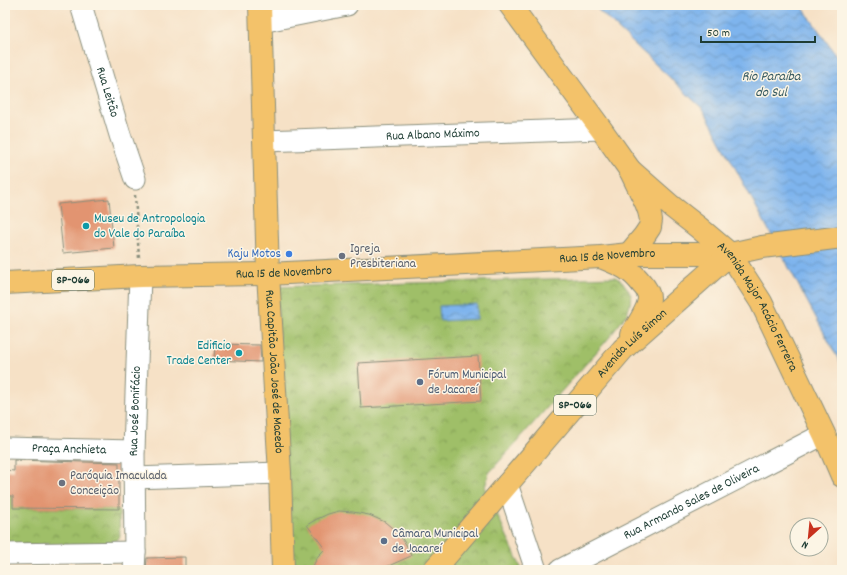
<svg xmlns="http://www.w3.org/2000/svg" width="847" height="575" viewBox="0 0 847 575" font-family="Dekko,sans-serif">
<style>
.park{fill:url(#park-crowns);stroke:#5f7e4e}
.water{fill:url(#water-waves);stroke:#4e7890}
.building{fill:#e29471}
.lines{fill:none;stroke-linecap:round;stroke-linejoin:round}
.minor-casing{stroke:#8a8f7d;stroke-width:23}
.major-casing{stroke:#8a8f7d;stroke-width:24}
.path{stroke:#8a8f7d;stroke-width:2.5;stroke-dasharray:3 3;stroke-linecap:butt}
.minor{stroke:#fff;stroke-width:21}
.major{stroke:#f3c26a;stroke-width:22}
.culture-dot{fill:#0f9aa8;stroke:#fcf5e5;stroke-width:1.5}
.shop-dot{fill:#3f7fe0;stroke:#fcf5e5;stroke-width:1.5}
.worship-dot{fill:#6b7280;stroke:#fcf5e5;stroke-width:1.5}
.service-dot{fill:#5c6f8a;stroke:#fcf5e5;stroke-width:1.5}
.labels{text-anchor:middle;dominant-baseline:central;stroke-width:3;stroke-linejoin:round;paint-order:stroke}
.shield{fill:#fcf5e5;stroke:#617469;stroke-width:1}
.shield-label{font-size:12px;font-weight:bold;fill:#1f3d34}
.street-label{font-size:13px;fill:#1f3d34;stroke:#fcf5e5}
.culture-label{font-size:13px;fill:#0d838f;stroke:#fcf5e5;text-anchor:start}
.worship-label{font-size:13px;fill:#5b616d;stroke:#fcf5e5;text-anchor:start}
.shop-label{font-size:13px;fill:#366cbe;stroke:#fcf5e5;text-anchor:end}
.service-label{font-size:13px;fill:#4e5e75;stroke:#fcf5e5;text-anchor:start}
.water-label{font-size:14px;font-style:italic;fill:#375b62;stroke:#fcf5e5}
</style>
<defs>
<pattern id="park-crowns" width="20" height="18" patternUnits="userSpaceOnUse"><rect width="20" height="18" fill="#9fbf67"/><path d="M2 6a3 3 0 1 1 6 0M12 15a3 3 0 1 1 6 0" fill="none" stroke="#819c56"/></pattern>
<pattern id="water-waves" width="16" height="10" patternUnits="userSpaceOnUse"><rect width="16" height="10" fill="#7eb4ed"/><path d="M0 5q4-4 8 0t8 0" fill="none" stroke="#6794c1"/></pattern>
</defs>
<rect width="100%" height="100%" fill="#fcf5e5"/>
<filter id="ink" filterUnits="userSpaceOnUse"><feTurbulence type="fractalNoise" baseFrequency=".025" numOctaves="2"/><feDisplacementMap in="SourceGraphic" scale="8" xChannelSelector="R" yChannelSelector="G"/><feConvolveMatrix kernelMatrix="1 2 1 2 8 2 1 2 1" color-interpolation-filters="sRGB"/></filter>
<filter id="wash" filterUnits="userSpaceOnUse"><feTurbulence type="fractalNoise" baseFrequency=".012" numOctaves="4" result="noise"/><feDisplacementMap in="SourceGraphic" scale="16" xChannelSelector="R" yChannelSelector="G"/><feGaussianBlur stdDeviation="0.9" result="paint"/><feColorMatrix in="noise" values="0 0 0 0 0 0 0 0 0 0 0 0 0 0 0 0 0 1.4 0 .05"/><feComposite in="paint" operator="in"/></filter>
<g filter="url(#wash)">
<rect width="100%" height="100%" fill="#f6e1c6"/>
<g class="park">
<polygon points="615,277 622,281 627,288 631,295 630,305 627,314 608,339 489,473 485,487 522,570 288,570 277,287"/>
<polygon points="5,496 13,496 13,508 119,509 120,537 110,545 5,546"/>
</g>
<g class="water">
<polygon points="593,5 801,5 842,64 842,366 704,110"/>
<polygon points="477,304 477,319 440,321 439,306"/>
</g>
<g id="blocks">
<g class="building">
<polygon points="109,199 114,248 63,253 58,204"/>
<polygon points="215,344 260,345 261,362 214,360"/>
<polygon points="478,356 481,401 361,408 358,363"/>
<polygon points="14,460 119,463 119,509 13,508 13,496 5,496 5,470 14,471"/>
<polygon points="339,511 353,512 369,515 385,522 398,533 407,546 411,556 384,568 384,570 311,570 318,556 325,549 307,525 315,520 328,514"/>
<polygon points="185,557 185,570 146,570 147,558"/>
</g>
</g>
</g>
<g filter="url(#ink)">
<use href="#blocks" fill-opacity="0" stroke="#8a8f7d" stroke-width="1"/>
<g class="lines">
<g class="minor-casing">
<g id="minor">
<path id="s1" d="M81,5L120,135L135,179"/>
<polyline points="261,22 347,5"/>
<path id="s2" d="M264,141L601,129"/>
<path id="s3" d="M5,448L134,451"/>
<polyline points="134,478 280,473"/>
<polyline points="507,484 536,570"/>
<polyline points="5,554 135,552"/>
<path id="s4" d="M134,570L135,552L134,451L140,276"/>
<path id="s5" d="M560,570L824,434"/>
</g>
</g>
<g class="major-casing">
<g id="major">
<path id="s6" d="M260,5L268,274L280,473L283,570"/>
<polyline points="510,5 601,129 630,170 646,203 649,211 651,220 650,227 644,236 629,254"/>
<path id="s7" d="M630,170L671,206L698,227L730,254L761,302L824,434L842,476"/>
<path d="M601,257C618,264 630,268 642,284C645,287 649,293 649,298C649,309 637,325 632,334"/>
<path id="s8" d="M5,283L140,276L268,274L601,257L629,254H730L762,247L842,237"/>
<path id="s9" d="M434,570L623,349L730,254"/>
</g>
</g>
<polyline class="path" points="135,195 139,258"/>
<use href="#minor" class="minor"/>
<use href="#major" class="major"/>
</g>
</g>
<g class="culture-dot">
<circle cx="86" cy="226" r="4"/>
<circle cx="239" cy="353" r="4"/>
</g>
<circle class="shop-dot" cx="289" cy="254" r="4"/>
<g class="worship-dot">
<circle cx="342" cy="256" r="4"/>
<circle cx="62" cy="483" r="4"/>
</g>
<g class="service-dot">
<circle cx="420" cy="382" r="4"/>
<circle cx="384" cy="541" r="4"/>
</g>
<g class="labels">
<g class="shield">
<rect x="52" y="270" width="42" height="20" rx="3"/>
<rect x="554" y="395" width="42" height="20" rx="3"/>
</g>
<g class="shield-label">
<text x="73" y="280">SP-066</text>
<text x="575" y="405">SP-066</text>
</g>
<g class="street-label">
<text stroke="none"><textPath href="#s1" startOffset="91">Rua Leitão</textPath></text>
<text stroke="none"><textPath href="#s2" startOffset="169">Rua Albano Máximo</textPath></text>
<text stroke="none"><textPath href="#s8" startOffset="603">Rua 15 de Novembro</textPath></text>
<text stroke="none"><textPath href="#s8" startOffset="279">Rua 15 de Novembro</textPath></text>
<text stroke="none"><textPath href="#s7" startOffset="190">Avenida Major Acácio Ferreira</textPath></text>
<text stroke="none"><textPath href="#s9" startOffset="301">Avenida Luís Simon</textPath></text>
<text stroke="none"><textPath href="#s6" startOffset="367">Rua Capitão João José de Macedo</textPath></text>
<text stroke="none"><textPath href="#s4" startOffset="159">Rua José Bonifácio</textPath></text>
<text stroke="none"><textPath href="#s3" startOffset="64">Praça Anchieta</textPath></text>
<text stroke="none"><textPath href="#s5" startOffset="148">Rua Armando Sales de Oliveira</textPath></text>
</g>
<g class="culture-label">
<text x="94" y="219">Museu de Antropologia<tspan x="94" dy="15">do Vale do Paraíba</tspan></text>
<text x="231" y="346" text-anchor="end">Edificio<tspan x="231" dy="15">Trade Center</tspan></text>
</g>
<g class="worship-label">
<text x="350" y="249">Igreja<tspan x="350" dy="15">Presbiteriana</tspan></text>
<text x="70" y="476">Paróquia Imaculada<tspan x="70" dy="15">Conceição</tspan></text>
</g>
<g class="shop-label">
<text x="281" y="254">Kaju Motos</text>
</g>
<g class="service-label">
<text x="428" y="375">Fórum Municipal<tspan x="428" dy="15">de Jacareí</tspan></text>
<text x="392" y="534">Câmara Municipal<tspan x="392" dy="15">de Jacareí</tspan></text>
</g>
<g class="water-label">
<text x="771" y="77">Rio Paraíba<tspan x="771" dy="16">do Sul</tspan></text>
</g>
</g>
<rect width="847" height="575" fill="none" stroke="#fcf5e5" stroke-width="20"/>
<g transform="translate(809 537) rotate(207)"><circle r="19" fill="#fcf5e5" stroke="#a4ab9e"/>
<path d="M0-3L7 15L0 10L-7 15Z" fill="#c8321e"/>
<text y="-6" font-size="11" font-weight="bold" text-anchor="middle" fill="#1f3d34">N</text>
</g>
<path d="M701 36v6h114v-6" fill="none" stroke="#1f3d34" stroke-width="2"/>
<text x="707" y="36" font-size="12" fill="#1f3d34" stroke="#fcf5e5" stroke-width="3" paint-order="stroke">50 m</text>
</svg>
